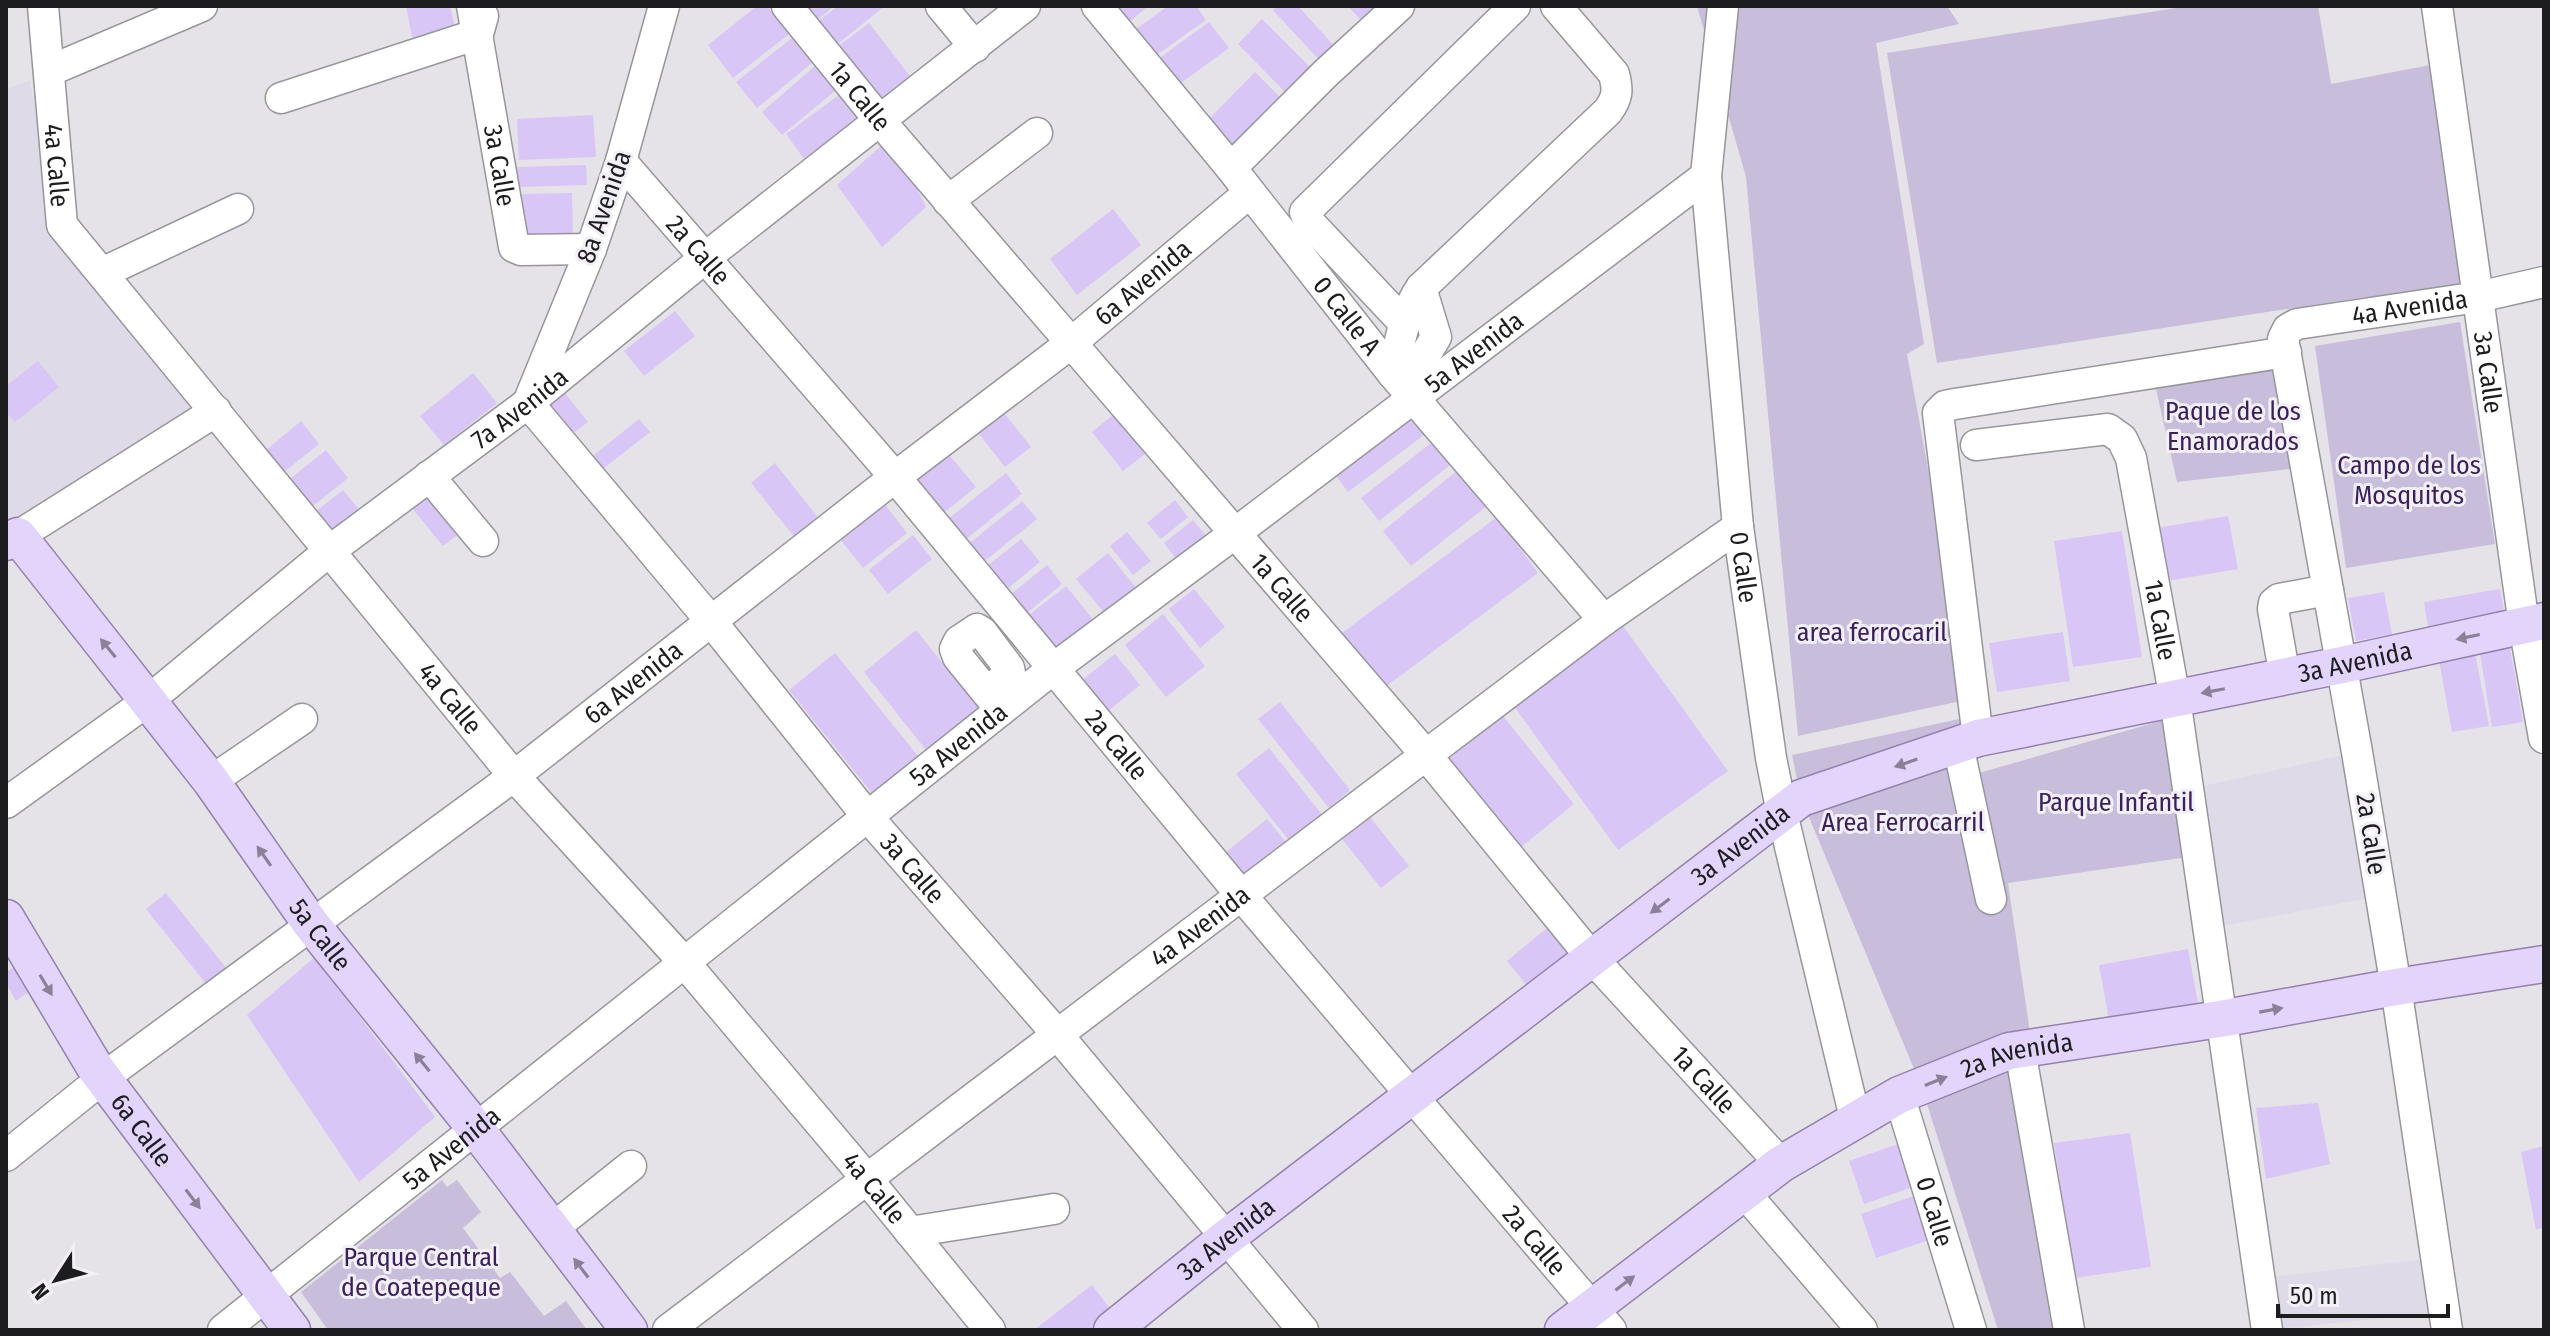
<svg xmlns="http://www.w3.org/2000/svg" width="2550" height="1336" viewBox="0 0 2550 1336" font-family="'Fira Sans Condensed',sans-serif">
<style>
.built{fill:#dfdae7}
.green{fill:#c8bddb}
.building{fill:#d8c6f6}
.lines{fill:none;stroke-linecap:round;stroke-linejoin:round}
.minor-casing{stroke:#97969b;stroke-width:33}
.major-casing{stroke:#9281ac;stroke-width:39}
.minor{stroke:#fff;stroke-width:30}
.major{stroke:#e3d4fb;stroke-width:36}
.oneway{fill:#8a8198}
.labels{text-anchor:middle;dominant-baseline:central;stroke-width:6;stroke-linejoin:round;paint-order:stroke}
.street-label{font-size:26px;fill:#1d1c1e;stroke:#f2f0f6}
.park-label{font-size:26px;fill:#3b215a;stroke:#f2f0f6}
</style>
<rect width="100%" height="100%" fill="#e5e3e8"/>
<g class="built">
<polygon points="30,80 55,221 200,413 6,524 6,89"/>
<polygon points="2357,752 2374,897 2222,926 2203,786"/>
<polygon points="2426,1259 2435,1313 2277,1329 2272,1277"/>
</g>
<g class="green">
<polygon points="1697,6 1947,6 1959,24 1876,43 1924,344 1907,354 1970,699 1798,736 1746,177"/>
<polygon points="2189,6 2318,6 2331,84 2446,62 2472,296 2365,297 1937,363 1887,53"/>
<polygon points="2460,322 2495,544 2346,568 2315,346"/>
<polygon points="2282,367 2299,468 2177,482 2156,389"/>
<polygon points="2178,716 2188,857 2008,883 2063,1256 2079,1330 1998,1330 1922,1088 1801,798 1792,755 1964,718 1979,773"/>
<polygon points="442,1180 447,1187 457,1180 481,1212 463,1228 500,1278 510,1272 544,1316 566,1301 587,1330 328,1330 301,1292"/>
</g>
<g class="building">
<polygon points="406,6 450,6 456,32 413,41"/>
<polygon points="757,6 767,6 789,34 733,78 708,45"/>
<polygon points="798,6 834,6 813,24"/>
<polygon points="838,6 885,6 835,46 816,23"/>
<polygon points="1108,6 1148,6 1125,26"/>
<polygon points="1168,6 1196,6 1206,20 1151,59 1132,32"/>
<polygon points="1277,6 1298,6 1336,48 1321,62 1273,10"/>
<polygon points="1348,6 1376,6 1361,20"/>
<polygon points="1262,19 1310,67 1285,92 1238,44"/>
<polygon points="1209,22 1229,48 1174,88 1154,62"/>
<polygon points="869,23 910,76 878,101 836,48"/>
<polygon points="792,38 812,63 757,108 736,82"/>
<polygon points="815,66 836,90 782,135 762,112"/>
<polygon points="1255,72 1281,98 1231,147 1206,122"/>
<polygon points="839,95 858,120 804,159 786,134"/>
<polygon points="593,115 596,157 519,160 517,119"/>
<polygon points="891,137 926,207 882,247 837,185"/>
<polygon points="586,165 587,185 517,187 517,167"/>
<polygon points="572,193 573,237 521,238 521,194"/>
<polygon points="1113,209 1141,245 1077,295 1050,259"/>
<polygon points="675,311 695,336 644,376 624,351"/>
<polygon points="38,361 59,387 15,422 6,412 6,386"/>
<polygon points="473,373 497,403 444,445 420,416"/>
<polygon points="565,393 588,422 568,437 545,408"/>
<polygon points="1001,409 1031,447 1005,467 976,430"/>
<polygon points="1412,410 1428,432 1348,492 1332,470"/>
<polygon points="1113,415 1145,454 1123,471 1092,432"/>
<polygon points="639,419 650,432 599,472 589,459"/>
<polygon points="301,421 319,444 283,473 265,451"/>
<polygon points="1436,439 1454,462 1379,521 1361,498"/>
<polygon points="326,450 348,478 308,510 286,482"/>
<polygon points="946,451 976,487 936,519 906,483"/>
<polygon points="775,463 820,520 796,539 751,483"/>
<polygon points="1458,470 1487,506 1411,566 1383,531"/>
<polygon points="1006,473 1022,494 960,544 943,523"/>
<polygon points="343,490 362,513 334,535 315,512"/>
<polygon points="430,495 460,533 443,546 413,509"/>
<polygon points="1175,500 1188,517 1161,539 1147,523"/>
<polygon points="1022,501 1037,519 981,564 966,546"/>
<polygon points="884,503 907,533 863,568 840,539"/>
<polygon points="2228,516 2238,569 2155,583 2156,528"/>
<polygon points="1497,517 1538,573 1384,688 1342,633"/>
<polygon points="1193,520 1207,537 1178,561 1164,543"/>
<polygon points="2122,531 2142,657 2073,667 2054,541"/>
<polygon points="1127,532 1151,561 1133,575 1110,546"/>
<polygon points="913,535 932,559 888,594 869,570"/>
<polygon points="1021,539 1040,562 1001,594 982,570"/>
<polygon points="1108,553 1138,590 1106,615 1076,579"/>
<polygon points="1047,565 1062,584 1021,618 1006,598"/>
<polygon points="1066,586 1095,622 1054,655 1025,618"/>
<polygon points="1194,589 1225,627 1200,648 1169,609"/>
<polygon points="2500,589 2505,616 2428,628 2424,602"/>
<polygon points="2384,592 2392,634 2356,641 2348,598"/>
<polygon points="1163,614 1205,666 1166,697 1125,645"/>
<polygon points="1623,626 1728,771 1618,850 1513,705"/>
<polygon points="916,630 983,713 930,755 864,672"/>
<polygon points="2063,632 2070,681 1997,692 1989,643"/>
<polygon points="2510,648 2523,722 2492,727 2480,653"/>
<polygon points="835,653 918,756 872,793 789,690"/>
<polygon points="2475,653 2489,726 2452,732 2439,660"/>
<polygon points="1115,654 1140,685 1102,716 1077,684"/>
<polygon points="1280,702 1350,790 1329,808 1258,719"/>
<polygon points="1503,716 1574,804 1520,848 1449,759"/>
<polygon points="1269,748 1324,817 1291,843 1236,774"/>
<polygon points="1370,817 1409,866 1381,888 1342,839"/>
<polygon points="1267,819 1289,846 1248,879 1226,852"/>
<polygon points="166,893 227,969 207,985 146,909"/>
<polygon points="1547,928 1573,960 1532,992 1507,961"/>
<polygon points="2188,949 2198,1003 2109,1019 2099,965"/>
<polygon points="315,957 435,1117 359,1182 247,1015"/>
<polygon points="17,965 34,988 16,1001 6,983 6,972"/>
<polygon points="2318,1103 2330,1164 2266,1179 2256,1108"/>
<polygon points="2130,1133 2151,1267 2075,1278 2054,1143"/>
<polygon points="1901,1143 1916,1186 1864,1204 1849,1161"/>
<polygon points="2544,1146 2544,1227 2536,1230 2521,1152"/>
<polygon points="1914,1196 1929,1240 1876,1258 1861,1214"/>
<polygon points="1092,1285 1115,1315 1096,1330 1034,1330"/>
</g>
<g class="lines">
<g class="minor-casing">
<g id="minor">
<path id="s1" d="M43,6L62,225L514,776L684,962L867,1179L990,1330"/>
<path id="s2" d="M472,6L514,247L521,250L591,249"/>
<path id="s3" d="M664,6L621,161L591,249L528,403L711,621L867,816L1057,1034L1303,1330"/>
<path id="s4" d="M787,6L881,122L1426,755L1592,958L1781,1164"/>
<polyline points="941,6 975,47"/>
<path id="s5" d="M1097,6L1231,168L1393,374L1604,620"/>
<path id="s6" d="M1723,6L1706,176L1738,527L1771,758L1782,813L1856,1122"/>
<path id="s7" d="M2437,6L2524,625L2544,738"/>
<polyline points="49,71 202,6"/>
<polyline points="281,98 478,34 483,16"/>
<path id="s8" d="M621,161L895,477L1241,895L1611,1330"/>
<polyline points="1231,168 1326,73 1399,6"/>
<polyline points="948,201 1037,133"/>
<polyline points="102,273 238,209"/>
<polyline points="1404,323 1309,222 1305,212 1515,6"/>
<path d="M1393,374C1400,343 1403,314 1421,288L1608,111C1618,97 1618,90 1614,74L1556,6"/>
<polyline points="1406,388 1436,337 1421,288"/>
<path id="s9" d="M1976,445L2108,429L2122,439L2131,458L2175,699L2267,1330"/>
<polyline points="429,476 483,541"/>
<polyline points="18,536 216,411"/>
<polyline points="2285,677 2273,609 2274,603 2279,599 2328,590"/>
<polyline points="987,693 1010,673 1009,668 982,632 977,629 959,641 955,649 958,657 1001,710"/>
<polyline points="1978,738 1938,413 1945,406 1955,404 2286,352"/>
<polyline points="1958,745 1991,899"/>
<polyline points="211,781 302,719"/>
<path id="s10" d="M6,803L149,700L328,552L528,403L706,257L1025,6"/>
<polyline points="2020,1050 2069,1330"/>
<path id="s11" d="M1899,1095L1971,1330"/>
<path id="s12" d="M6,1156L103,1078L514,776L895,477L1070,344L1249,193"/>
<polyline points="1744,1192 1862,1330"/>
<polyline points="552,1229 631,1166"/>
<polyline points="910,1232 1054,1209"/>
<path id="s13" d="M223,1330L1054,668L1234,534L1706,176"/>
<path id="s14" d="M668,1330L1604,620L1738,527"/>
<path id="s15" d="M2447,1330L2396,987L2357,752L2283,339L2288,329L2297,324L2478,297L2544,282"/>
</g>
</g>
<g class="major-casing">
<g id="major">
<path id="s16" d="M6,542L18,536L211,781L311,924L476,1129L629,1330"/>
<path id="s17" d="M6,918L96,1069L292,1330"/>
<path id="s18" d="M1112,1330L1226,1238L1801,798L1978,738L2342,665L2544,621"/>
<path id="s19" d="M1563,1330L1781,1164L1899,1095L2009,1051L2220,1019L2396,987L2544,964"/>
</g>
</g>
<use href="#minor" class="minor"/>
<use href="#major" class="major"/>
</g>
<defs><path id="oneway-solid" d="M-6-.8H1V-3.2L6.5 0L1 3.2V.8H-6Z" transform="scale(2)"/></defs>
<g class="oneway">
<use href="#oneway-solid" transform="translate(2468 637) rotate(168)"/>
<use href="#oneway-solid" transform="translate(108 648) rotate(-129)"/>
<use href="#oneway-solid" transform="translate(2213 691) rotate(169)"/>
<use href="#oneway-solid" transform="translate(1906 763) rotate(161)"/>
<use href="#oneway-solid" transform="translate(264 856) rotate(-125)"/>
<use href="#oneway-solid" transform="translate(1660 906) rotate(143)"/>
<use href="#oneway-solid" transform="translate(46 985) rotate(59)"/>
<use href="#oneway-solid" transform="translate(2271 1010) rotate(-10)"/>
<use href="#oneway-solid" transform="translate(422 1062) rotate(-129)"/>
<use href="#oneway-solid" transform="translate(1936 1081) rotate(-22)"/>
<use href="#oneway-solid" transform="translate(193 1199) rotate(53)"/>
<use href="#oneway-solid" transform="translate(581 1268) rotate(-127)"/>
<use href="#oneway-solid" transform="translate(1625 1283) rotate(-37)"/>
</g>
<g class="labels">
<g class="street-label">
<text stroke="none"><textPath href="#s4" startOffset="116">1a Calle</textPath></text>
<text stroke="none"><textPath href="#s1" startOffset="160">4a Calle</textPath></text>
<text stroke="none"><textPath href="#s2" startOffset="162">3a Calle</textPath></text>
<text transform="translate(604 207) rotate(-71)">8a Avenida</text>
<text stroke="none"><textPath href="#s8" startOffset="118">2a Calle</textPath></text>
<text stroke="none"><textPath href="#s12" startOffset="1434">6a Avenida</textPath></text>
<text stroke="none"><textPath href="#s15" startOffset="1140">4a Avenida</textPath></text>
<text stroke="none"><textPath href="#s5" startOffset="398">0 Calle A</textPath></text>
<text stroke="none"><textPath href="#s13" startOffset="1588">5a Avenida</textPath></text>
<text stroke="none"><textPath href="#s7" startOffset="370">3a Calle</textPath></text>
<text stroke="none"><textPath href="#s10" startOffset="648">7a Avenida</textPath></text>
<text stroke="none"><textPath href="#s6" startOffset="564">0 Calle</textPath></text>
<text stroke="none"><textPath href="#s4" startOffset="764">1a Calle</textPath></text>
<text stroke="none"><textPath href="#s9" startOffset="336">1a Calle</textPath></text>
<text stroke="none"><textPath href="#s18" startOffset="1442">3a Avenida</textPath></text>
<text stroke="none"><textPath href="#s12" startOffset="786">6a Avenida</textPath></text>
<text stroke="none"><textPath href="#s1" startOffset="832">4a Calle</textPath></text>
<text stroke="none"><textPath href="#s13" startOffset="940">5a Avenida</textPath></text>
<text stroke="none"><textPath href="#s8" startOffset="766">2a Calle</textPath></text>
<text transform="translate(2371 834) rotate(81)">2a Calle</text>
<text stroke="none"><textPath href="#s18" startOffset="794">3a Avenida</textPath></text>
<text stroke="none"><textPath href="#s3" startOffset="1024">3a Calle</textPath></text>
<text stroke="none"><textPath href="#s14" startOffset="668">4a Avenida</textPath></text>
<text stroke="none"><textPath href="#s16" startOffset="514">5a Calle</textPath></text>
<text stroke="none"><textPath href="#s19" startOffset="536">2a Avenida</textPath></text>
<text stroke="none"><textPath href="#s4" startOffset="1412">1a Calle</textPath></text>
<text stroke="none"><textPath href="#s17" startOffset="252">6a Calle</textPath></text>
<text stroke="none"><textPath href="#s13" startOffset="292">5a Avenida</textPath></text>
<text stroke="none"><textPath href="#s1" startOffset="1480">4a Calle</textPath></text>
<text stroke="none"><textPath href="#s11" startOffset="122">0 Calle</textPath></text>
<text stroke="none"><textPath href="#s18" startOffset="146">3a Avenida</textPath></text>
<text stroke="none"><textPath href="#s8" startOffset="1414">2a Calle</textPath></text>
</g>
<g class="park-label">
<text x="2233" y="411">Paque de los<tspan x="2233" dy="30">Enamorados</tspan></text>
<text x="2409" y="465">Campo de los<tspan x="2409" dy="30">Mosquitos</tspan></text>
<text x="1872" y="632">area ferrocaril</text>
<text x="2116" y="802">Parque Infantil</text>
<text x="1903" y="822">Area Ferrocarril</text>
<text x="421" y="1257">Parque Central<tspan x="421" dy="30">de Coatepeque</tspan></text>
</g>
</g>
<rect width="2550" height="1336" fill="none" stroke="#1d1c1e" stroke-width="16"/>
<g transform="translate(56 1280) rotate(234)" stroke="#f2f0f6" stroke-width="6" paint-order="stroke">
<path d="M0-6L14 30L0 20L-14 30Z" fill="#1d1c1e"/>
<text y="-12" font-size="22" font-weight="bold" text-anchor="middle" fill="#1d1c1e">N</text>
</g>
<path d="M2278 1304v12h170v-12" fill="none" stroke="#1d1c1e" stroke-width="4"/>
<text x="2290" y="1304" font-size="24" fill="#1d1c1e" stroke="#f2f0f6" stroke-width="6" paint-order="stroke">50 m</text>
</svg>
